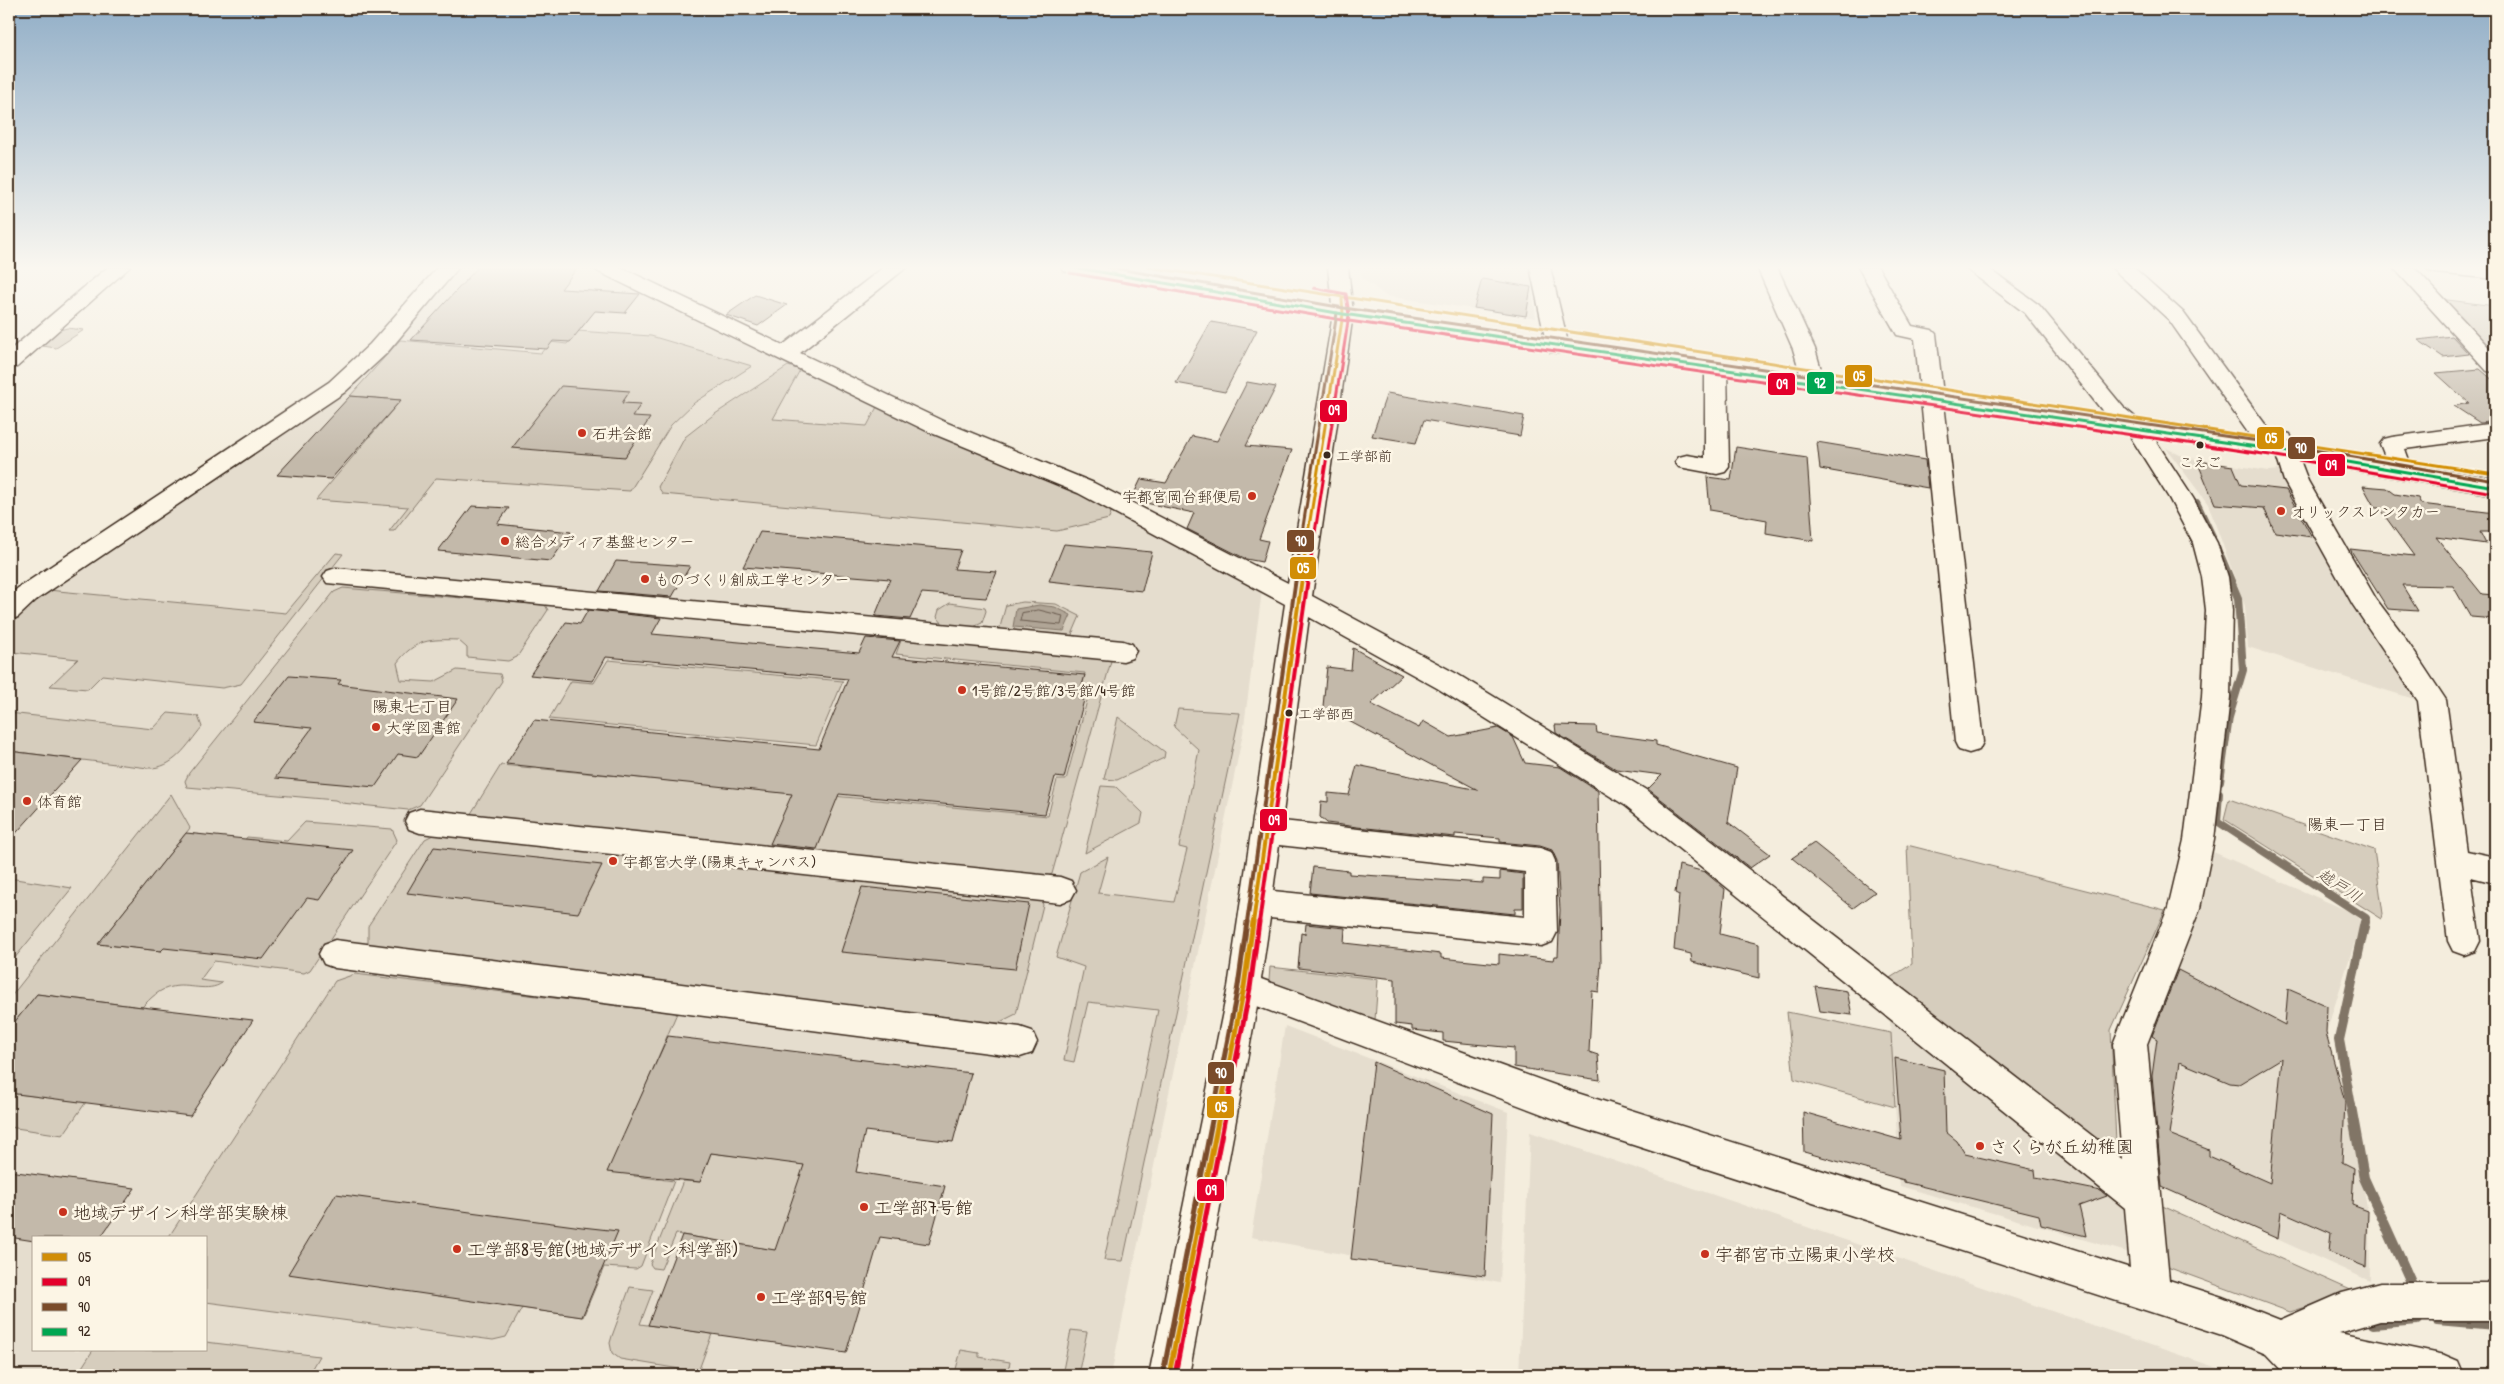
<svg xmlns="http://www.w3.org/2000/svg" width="2504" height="1384" font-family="'Patrick Hand','Klee One',sans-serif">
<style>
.built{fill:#e5ddce;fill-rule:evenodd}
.green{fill:#d6cdbd;stroke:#887c6e}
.water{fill:#b0a596;stroke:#817466}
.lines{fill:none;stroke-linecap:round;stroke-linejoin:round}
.shore{stroke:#6a5b4e;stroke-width:1}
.stream-far2{stroke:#817466;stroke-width:6}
.stream-far1{stroke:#817466;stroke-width:8}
.stream{stroke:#817466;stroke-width:10}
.building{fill:#c3b9aa;stroke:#3b2a1e;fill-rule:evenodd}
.minor-casing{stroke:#3b2a1e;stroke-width:3}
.highway-casing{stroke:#3b2a1e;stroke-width:3}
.minor{fill:#fcf5e5;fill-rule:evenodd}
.highway{fill:#fcf5e5;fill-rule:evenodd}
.bus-1-far2-casing{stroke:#fcf5e5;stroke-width:6}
.bus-1-far1-casing{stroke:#fcf5e5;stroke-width:8}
.bus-1-casing{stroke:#fcf5e5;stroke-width:9}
.bus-2-far2-casing{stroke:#fcf5e5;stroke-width:6}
.bus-2-far1-casing{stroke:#fcf5e5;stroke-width:8}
.bus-2-casing{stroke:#fcf5e5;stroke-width:9}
.bus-3-far2-casing{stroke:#fcf5e5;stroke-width:6}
.bus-3-far1-casing{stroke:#fcf5e5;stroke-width:8}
.bus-3-casing{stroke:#fcf5e5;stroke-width:9}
.bus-4-casing{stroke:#fcf5e5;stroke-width:6}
.bus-1-far2{stroke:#d18d06;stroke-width:3}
.bus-1-far1{stroke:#d18d06;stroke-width:4}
.bus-1{stroke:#d18d06;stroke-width:5}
.bus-2-far2{stroke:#e4002b;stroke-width:3}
.bus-2-far1{stroke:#e4002b;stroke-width:4}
.bus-2{stroke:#e4002b;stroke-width:5}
.bus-3-far2{stroke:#7a4b2a;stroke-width:3}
.bus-3-far1{stroke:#7a4b2a;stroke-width:4}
.bus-3{stroke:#7a4b2a;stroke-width:5}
.bus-4{stroke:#00a651;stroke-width:3}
.poi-dot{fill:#c8321e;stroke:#fcf5e5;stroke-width:2}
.bus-dot{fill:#3b2a1e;stroke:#fcf5e5;stroke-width:2}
.labels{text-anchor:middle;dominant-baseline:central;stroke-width:5;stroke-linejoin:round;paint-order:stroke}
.bus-label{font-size:14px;fill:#3b2a1e;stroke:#fcf5e5;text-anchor:start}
.poi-label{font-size:15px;fill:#3b2a1e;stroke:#fcf5e5;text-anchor:start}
.neighbourhood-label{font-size:16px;fill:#3b2a1e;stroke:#fcf5e5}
.water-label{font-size:16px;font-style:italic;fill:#645548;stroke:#fcf5e5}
.near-poi-label{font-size:18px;fill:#3b2a1e;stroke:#fcf5e5;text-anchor:start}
.line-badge{stroke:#fcf5e5;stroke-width:2}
.badge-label{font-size:14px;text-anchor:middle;font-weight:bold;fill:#fff}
</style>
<rect width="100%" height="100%" fill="#f4eddd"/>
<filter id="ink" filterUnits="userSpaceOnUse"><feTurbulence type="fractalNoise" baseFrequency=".02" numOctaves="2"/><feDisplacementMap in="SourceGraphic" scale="10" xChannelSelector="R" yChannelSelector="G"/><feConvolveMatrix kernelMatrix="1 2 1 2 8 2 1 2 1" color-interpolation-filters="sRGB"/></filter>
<g filter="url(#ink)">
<!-- built -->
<path class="built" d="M453,267H594L1046,477L1262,591L1243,733L1111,1375H9V620L48,584L321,404ZM34,1238H206V1350H34Z
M1360,267H1529L1536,318L1386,296L1362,278Z
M2166,448L2184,457L2268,471L2281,470L2417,700L2248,647L2245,606L2208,504Z
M2211,851L2353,913L2361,922L2326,1033L2345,1102L2369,1216L2370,1281L2157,1185L2137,1043Z
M1889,1005L2119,1192L2137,1255L1900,1186Z
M1285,1026L1508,1112L1500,1283L1251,1237Z
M1530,1132L2238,1375H1519Z"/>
<!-- green -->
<path class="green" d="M2440,299L2495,306V347L2483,344Z
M67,328L84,330L56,348L36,345L50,333Z
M577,331L651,336L752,366L694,403L671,425L630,491L436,478L394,531H389L408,507L316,500L401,400L350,396L400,340L541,353L550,342L567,344Z
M788,366L800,370L773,419L867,426L879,403L1112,509L1109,519L1057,531L663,494L658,487L685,437L712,416Z
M336,553L343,554L241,684L222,688L102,675L88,689L50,686L78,659L11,652L9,654V626L48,590L286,613Z
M343,588L545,605L548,610L517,657L508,661L467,657V648L458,640C430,639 415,639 397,663L401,680L434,682L457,670L500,674L502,681L420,805L408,810L342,803L335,800L187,787L185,781L189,773L334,592Z
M1023,602L1056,604L1080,616L1071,637L999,631L1006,605Z
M950,603L985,608L986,611L982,623L971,628L944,625L937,617L939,610Z
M903,635L1106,653L1111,661L1052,874L1044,878L467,820L501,765L1048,816L1057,780H1066L1089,693H1081L1085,673L896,654Z
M608,660L843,681L816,745L549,719L571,681L594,683Z
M1178,709L1240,713L1123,1261L1104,1260L1158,1010L1088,1002L1074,1062L1064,1060L1084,967L1056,957L1080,872L1108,857L1098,893L1174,902L1187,849L1179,847L1199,750L1174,727Z
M9,713L153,729L168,713L198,716L202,727C187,745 174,769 148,768L9,751Z
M1118,717L1165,752L1164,758L1117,780L1104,779Z
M1101,786L1116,787L1143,813L1141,823L1085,853Z
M171,794L190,828L98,944L161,951L247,837L287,841L305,822L392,829L397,840L310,970L304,973L214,961L200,980L222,983C208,993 188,983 172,987C159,989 151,998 142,1007L37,994L9,1029V999Z
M2229,799L2374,850L2383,914L2382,919L2224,819Z
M441,831L1040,897L1043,905L1016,1014L998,1023L368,947V926L425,839Z
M1907,845L2165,910L2111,1030L2117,1165L1882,983L1912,964Z
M9,878L72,888L9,965Z
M1270,967L1378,979L1375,1020L1271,982L1269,980Z
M355,974L677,1013L630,1123L657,1126L634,1176L674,1181L641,1266L636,1269L604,1267L583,1317L522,1308L506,1337L493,1340L206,1302V1238H168L335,981Z
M1787,1012L1891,1033L1895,1107L1794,1079Z
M9,1093L86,1102L63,1135L9,1127Z
M711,1153L804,1164L792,1253L676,1234L661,1269L653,1268L650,1264L683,1181L700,1182Z
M2149,1200L2355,1292L2290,1312L2159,1264Z
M630,1287L653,1290L640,1324L712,1334L698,1372L620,1359L612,1353L610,1343L612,1336Z
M1071,1330L1087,1332L1078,1375H1062Z
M206,1342L319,1356L308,1375H77L93,1350H206Z
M961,1350L979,1353V1357L1010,1362L1008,1373L1026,1375L955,1373Z"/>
<!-- water -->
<path class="water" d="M1039,605L1055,607L1071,615L1064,631L1013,627L1016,609Z"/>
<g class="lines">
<!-- shore -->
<path class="shore" d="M1039,610L1063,616L1061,625L1020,621L1022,613Z"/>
<!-- stream-far2 -->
<path class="stream-far2" d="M2197,502L2213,536
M2217,547L2221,558"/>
<!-- stream-far1 -->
<path class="stream-far1" d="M2220,781L2229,717L2243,670L2238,598L2221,557
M2219,793L2217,821L2366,918L2365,923"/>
<!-- stream -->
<path class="stream" d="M2365,922L2339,1040L2364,1178L2415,1291
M2437,1320L2495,1325
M2373,1324L2417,1320"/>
</g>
<!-- building -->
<path class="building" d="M478,267H578L561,289L640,294L625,313L595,311L570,342L553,341L547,349L411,340Z
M1482,279L1531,287L1526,316L1474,308Z
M755,295L787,305L758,326L726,315Z
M1211,322L1257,330L1225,392L1176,383Z
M2452,336L2469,354L2443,357L2418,340Z
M2480,369L2495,382V421L2480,423L2454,406L2469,403L2436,373Z
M1247,382L1276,387L1246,446L1292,450L1259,539L1268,541L1262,562L1246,559L1187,529L1194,513L1131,500L1141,479L1166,483L1192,436L1217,441Z
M561,386L630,391L622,403L641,404L632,417L650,418L625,457L512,448Z
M1387,393L1524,416L1520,436L1424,420L1416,443L1372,436Z
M350,396L401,400L331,479L277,475Z
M1817,442L1925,460L1928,488L1820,469Z
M1736,447L1807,458L1813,541L1766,533L1767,520L1710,510L1707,477L1731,480Z
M2197,461L2233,466L2241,485L2286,490L2312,537L2275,532L2264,508L2215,504Z
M2363,486L2387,488L2395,494L2418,498L2421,504L2495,513V532H2480L2486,544L2436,537L2482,594L2495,595V619L2471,617L2453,586L2402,585L2418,611L2388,609L2350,549L2414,556L2379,508H2375Z
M472,506L509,508L497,524L571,532L551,561L438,551Z
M760,532L961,550L954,569L997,572L986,598L922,593L910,619L875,616L890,579L743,567Z
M1064,544L1152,552L1142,591L1049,581Z
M616,561L690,566L672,597L599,591Z
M588,610L661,618L652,634L859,653L866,638L900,641L892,657L1085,675L1078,699L1084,700L1064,778L1055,777L1045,814L839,794L817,849L770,844L792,794L506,764L534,720L819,749L848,679L606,657L593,681L530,675L566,622L580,624Z
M1353,648L1402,675L1371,704L1419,728L1423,721L1451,737L1498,728L1513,737L1525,763L1560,767L1598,791L1601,962L1599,992L1592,991L1589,1052L1598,1055L1600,1080L1514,1067V1048L1443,1041V1033L1412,1030V1026L1395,1024V979L1298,968L1301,933L1305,934L1306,924L1345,928L1344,943L1441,954V958L1499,964V954L1553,960L1554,956H1558L1560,910L1557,861L1552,850L1540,846L1500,842V838L1455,834V837L1357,827L1327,823L1320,817L1321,801L1328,802V793L1349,795L1357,765L1478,790L1343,718L1322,716L1327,667L1351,670Z
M289,676L341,680L338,684L458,699L418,757L398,754L375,787L275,778L312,728L253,722Z
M1555,725L1596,726L1597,733L1656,741V745L1737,768L1728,822L1770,854L1750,868L1648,789L1662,775L1616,769L1556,733Z
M9,751L82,760L9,841Z
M186,833L353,850L319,900L307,898L263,959L164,948L161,951L98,944Z
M1814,843L1875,892L1853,908L1792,858Z
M434,847L602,865L578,913L407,893Z
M1679,865L1705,872L1725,889L1720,934L1759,944V978L1692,962L1691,954L1674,950L1679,895L1675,893Z
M1313,867L1349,871V874L1483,883V879L1500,880V871L1523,874V908H1515V914L1310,893Z
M862,887L1029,904L1015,969L841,952Z
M2178,970L2285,1025L2288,989L2327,1006L2326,1033L2345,1102L2342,1162L2354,1168L2352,1205L2368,1211L2366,1267L2329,1252L2331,1233L2281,1211L2278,1239L2162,1187L2152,1076L2157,1039L2152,1036ZM2282,1058L2270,1183L2209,1156V1150L2169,1134L2180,1062L2230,1083L2239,1084Z
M1815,986L1847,991L1852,1015L1820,1011Z
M37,994L142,1007L253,1020L190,1116L9,1093V1029Z
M668,1036L971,1073L953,1142L865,1131L856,1172L945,1186L929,1244L880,1237L846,1353L648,1325L682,1235L775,1250L804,1165L711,1153L700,1182L607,1172Z
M1895,1058L1944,1070L1946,1132L1957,1141L1965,1154L2035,1170L2036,1178L2101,1191L2107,1196L2079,1206L2086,1236L2041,1225L2039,1215L1904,1182V1180L1804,1152L1803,1112L1901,1140Z
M1374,1062L1493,1114L1485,1276L1351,1259Z
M9,1171L135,1188L100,1238H34V1241L9,1237Z
M336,1194L582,1227L618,1231L582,1317L288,1274Z"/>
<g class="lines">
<!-- minor casing -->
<g class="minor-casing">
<path id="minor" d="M108,267H130L17,367L9,368V351Z
M438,267H459L386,354L345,392L36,600L18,617L9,620V596L18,588L329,382L370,344Z
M594,267H620L783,345L884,267H907L800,353L945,422L1094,483L1288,583L1333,314L1328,267H1348L1353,314L1312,596L1457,674L1646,790L2122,1159L2113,1044L2168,908L2184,840L2202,697L2206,610L2202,577L2193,543L2169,498L2130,436L2108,418L2025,313L1964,267H1987L2039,305L2124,408L2146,426L2193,498L2217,543L2228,577L2232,610L2230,697L2214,840L2200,908L2147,1044L2169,1280L2222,1297L2280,1320L2342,1293L2380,1283H2495V1321H2380L2339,1333L2444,1355L2458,1361L2464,1375H2353L2331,1371L2333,1375H2286L2266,1354L2222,1335L1571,1125L1257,1006L1189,1375H1149L1228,987L1285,604L1078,493L929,432L597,271ZM1309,617L1437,688L1626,806L2125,1208L2130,1268L1571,1091L1261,979L1270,918L1541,946L1552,942L1557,932L1555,861L1551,852L1540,848L1282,821ZM1279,845L1525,872V917L1273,891Z
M1530,267H1550L1569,347L1566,352L1558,353L1550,352L1547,347Z
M1757,267H1777L1815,349L1825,383L1822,388L1814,390L1806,388L1803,383L1793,349Z
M1858,267H1878L1912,326L1932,330L1936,334L1983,742L1979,750L1969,753L1959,750L1955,742L1915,339L1897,335Z
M2111,267H2133L2183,312L2273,435L2282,432L2290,434L2308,481L2376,599L2401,632L2446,700L2467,851L2495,857V883L2471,877L2480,941L2475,951L2464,955L2453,951L2448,941L2418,701L2353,605L2284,481L2276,455L2263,454L2169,320Z
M2393,267H2414L2495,354V372L2487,371Z
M2426,267H2495V279L2436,273L2429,271Z
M1716,362L1724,364L1727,369L1729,467L1725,472L1717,474L1679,467L1675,462L1679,457L1687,455L1705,458V369L1708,364Z
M2495,423V437L2405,449L2413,471L2409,476L2401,478L2393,476L2380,444L2384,439L2392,437Z
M336,568L1123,641L1132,644L1136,651L1132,658L1123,661L327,583L323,577L327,571Z
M420,809L1060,877L1071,881L1076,890L1071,899L1060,903L420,833L409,829L405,821L409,813Z
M335,940L1020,1027L1032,1031L1037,1042L1032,1053L1020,1057L335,968L324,964L319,954L324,944Z"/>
</g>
<!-- highway casing -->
<g class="highway-casing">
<path id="highway" d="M1061,267H1106L1343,308L2271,442L2495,479V495L2271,456L1343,320L1071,273L1064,271Z"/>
</g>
<!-- minor -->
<use href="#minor" class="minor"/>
<!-- highway -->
<use href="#highway" class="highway"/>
<!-- bus-1-far2 casing -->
<g class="bus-1-far2-casing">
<path id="bus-1-far2" d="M1148,267L2495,474
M1304,558L1343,314L1342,299"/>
</g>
<!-- bus-1-far1 casing -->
<g class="bus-1-far1-casing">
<path id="bus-1-far1" d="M1253,923L1305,557"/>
</g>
<!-- bus-1 casing -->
<g class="bus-1-casing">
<path id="bus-1" d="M1169,1375L1244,987L1253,922"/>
</g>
<!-- bus-2-far2 casing -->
<g class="bus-2-far2-casing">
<path id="bus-2-far2" d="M1070,273L1342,320L2270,455L2494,493
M1311,558L1349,315L1346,294L1314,288"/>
</g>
<!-- bus-2-far1 casing -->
<g class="bus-2-far1-casing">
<path id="bus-2-far1" d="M1259,923L1311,557"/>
</g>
<!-- bus-2 casing -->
<g class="bus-2-casing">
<path id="bus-2" d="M1175,1375L1250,988L1259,922"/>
</g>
<!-- bus-3-far2 casing -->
<g class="bus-3-far2-casing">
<path id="bus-3-far2" d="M1108,267L1344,308L2272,443L2495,481
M1298,558L1337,313"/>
</g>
<!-- bus-3-far1 casing -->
<g class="bus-3-far1-casing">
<path id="bus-3-far1" d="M1247,923L1299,557"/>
</g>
<!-- bus-3 casing -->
<g class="bus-3-casing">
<path id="bus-3" d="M1163,1374L1238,986L1247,922"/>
</g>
<!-- bus-4 casing -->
<g class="bus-4-casing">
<path id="bus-4" d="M1072,267L1343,314L2271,449L2495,487"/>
</g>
<!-- bus-1-far2 -->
<use href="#bus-1-far2" class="bus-1-far2"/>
<!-- bus-1-far1 -->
<use href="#bus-1-far1" class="bus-1-far1"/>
<!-- bus-1 -->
<use href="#bus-1" class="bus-1"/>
<!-- bus-2-far2 -->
<use href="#bus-2-far2" class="bus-2-far2"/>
<!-- bus-2-far1 -->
<use href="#bus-2-far1" class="bus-2-far1"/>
<!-- bus-2 -->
<use href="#bus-2" class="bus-2"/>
<!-- bus-3-far2 -->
<use href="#bus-3-far2" class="bus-3-far2"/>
<!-- bus-3-far1 -->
<use href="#bus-3-far1" class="bus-3-far1"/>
<!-- bus-3 -->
<use href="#bus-3" class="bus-3"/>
<!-- bus-4 -->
<use href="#bus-4" class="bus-4"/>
</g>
</g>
<!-- sky -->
<linearGradient id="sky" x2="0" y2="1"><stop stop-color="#91aec7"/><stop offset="0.58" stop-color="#faf7f0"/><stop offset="1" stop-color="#faf7f0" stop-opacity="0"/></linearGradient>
<rect width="2504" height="461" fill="url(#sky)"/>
<!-- markers -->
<g class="poi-dot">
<circle cx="582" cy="433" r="5"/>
<circle cx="1252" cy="496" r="5"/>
<circle cx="2281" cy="511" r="5"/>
<circle cx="505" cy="541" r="5"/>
<circle cx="645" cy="579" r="5"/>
<circle cx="962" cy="690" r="5"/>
<circle cx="376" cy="727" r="5"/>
<circle cx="27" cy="801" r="5"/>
<circle cx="613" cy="861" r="5"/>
<circle cx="1980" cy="1146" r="5"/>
<circle cx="864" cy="1207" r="5"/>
<circle cx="63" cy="1212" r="5"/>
<circle cx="457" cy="1249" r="5"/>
<circle cx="1705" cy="1254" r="5"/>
<circle cx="761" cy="1297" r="5"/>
</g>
<g class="bus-dot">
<circle cx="2200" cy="445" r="4.5"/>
<circle cx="1327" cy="455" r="4.5"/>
<circle cx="1289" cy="713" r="4.5"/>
</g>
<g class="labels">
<!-- bus labels -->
<g class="bus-label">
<text x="1336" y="455">工学部前</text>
<text x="2200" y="461" text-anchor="middle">こえご</text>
<text x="1298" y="713">工学部西</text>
</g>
<!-- poi labels -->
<g class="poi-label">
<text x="592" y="433">石井会館</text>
<text x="1242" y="496" text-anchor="end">宇都宮岡台郵便局</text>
<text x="2291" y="511">オリックスレンタカー</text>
<text x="515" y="541">総合メディア基盤センター</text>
<text x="655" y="579">ものづくり創成工学センター</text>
<text x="972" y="690">1号館/2号館/3号館/4号館</text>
<text x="386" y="727">大学図書館</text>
<text x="37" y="801">体育館</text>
<text x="623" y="861">宇都宮大学 (陽東キャンパス)</text>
</g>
<!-- neighbourhood labels -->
<g class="neighbourhood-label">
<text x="412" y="706">陽東七丁目</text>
<text x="2347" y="824">陽東一丁目</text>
</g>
<!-- water labels -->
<g class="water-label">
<text transform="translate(2340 885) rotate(33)">越戸川</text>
</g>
<!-- near-poi labels -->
<g class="near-poi-label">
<text x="1990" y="1146">さくらが丘幼稚園</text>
<text x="874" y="1207">工学部7号館</text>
<text x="73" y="1212">地域デザイン科学部実験棟</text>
<text x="467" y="1249">工学部8号館(地域デザイン科学部)</text>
<text x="1715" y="1254">宇都宮市立陽東小学校</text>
<text x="771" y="1297">工学部9号館</text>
</g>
</g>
<g class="line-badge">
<rect x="1844" y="364" width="29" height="24" rx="5" fill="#d18d06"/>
<rect x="1806" y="371" width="29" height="24" rx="5" fill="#00a651"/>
<rect x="1767" y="372" width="29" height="24" rx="5" fill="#e4002b"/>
<rect x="1319" y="399" width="29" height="24" rx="5" fill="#e4002b"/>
<rect x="2256" y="426" width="29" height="24" rx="5" fill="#d18d06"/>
<rect x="2287" y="436" width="29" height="24" rx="5" fill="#7a4b2a"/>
<rect x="2317" y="453" width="29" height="24" rx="5" fill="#e4002b"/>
<rect x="1286" y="529" width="29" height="24" rx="5" fill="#7a4b2a"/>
<rect x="1289" y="556" width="28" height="24" rx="5" fill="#d18d06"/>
<rect x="1259" y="808" width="29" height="24" rx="5" fill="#e4002b"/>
<rect x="1207" y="1061" width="28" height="24" rx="5" fill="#7a4b2a"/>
<rect x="1206" y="1095" width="29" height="24" rx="5" fill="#d18d06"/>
<rect x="1196" y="1178" width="29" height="24" rx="5" fill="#e4002b"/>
</g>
<g class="badge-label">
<text x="1859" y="381">05</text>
<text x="1820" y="388">92</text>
<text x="1782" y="389">09</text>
<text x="1334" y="415">09</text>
<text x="2271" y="443">05</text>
<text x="2301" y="453">90</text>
<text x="2331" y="470">09</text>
<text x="1301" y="546">90</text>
<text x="1303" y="573">05</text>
<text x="1274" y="825">09</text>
<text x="1221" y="1078">90</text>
<text x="1221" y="1112">05</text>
<text x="1211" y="1195">09</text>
</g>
<!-- margin -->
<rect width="2504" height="1384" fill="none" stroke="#fcf5e5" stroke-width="30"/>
<rect x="15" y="15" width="2474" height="1354" fill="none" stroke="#3b2a1e" stroke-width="2" filter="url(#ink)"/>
<!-- legend -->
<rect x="32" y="1236" width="175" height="115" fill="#fcf5e5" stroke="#afa495"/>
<rect x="42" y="1253" width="25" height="8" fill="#d18d06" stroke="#afa495"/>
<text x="78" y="1262" font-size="15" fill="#3b2a1e">05</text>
<rect x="42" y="1278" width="25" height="8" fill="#e4002b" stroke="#afa495"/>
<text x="78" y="1286" font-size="15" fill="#3b2a1e">09</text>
<rect x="42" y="1303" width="25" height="8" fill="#7a4b2a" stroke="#afa495"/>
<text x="78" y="1312" font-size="15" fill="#3b2a1e">90</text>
<rect x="42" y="1328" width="25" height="8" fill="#00a651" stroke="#afa495"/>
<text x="78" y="1336" font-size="15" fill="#3b2a1e">92</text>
</svg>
